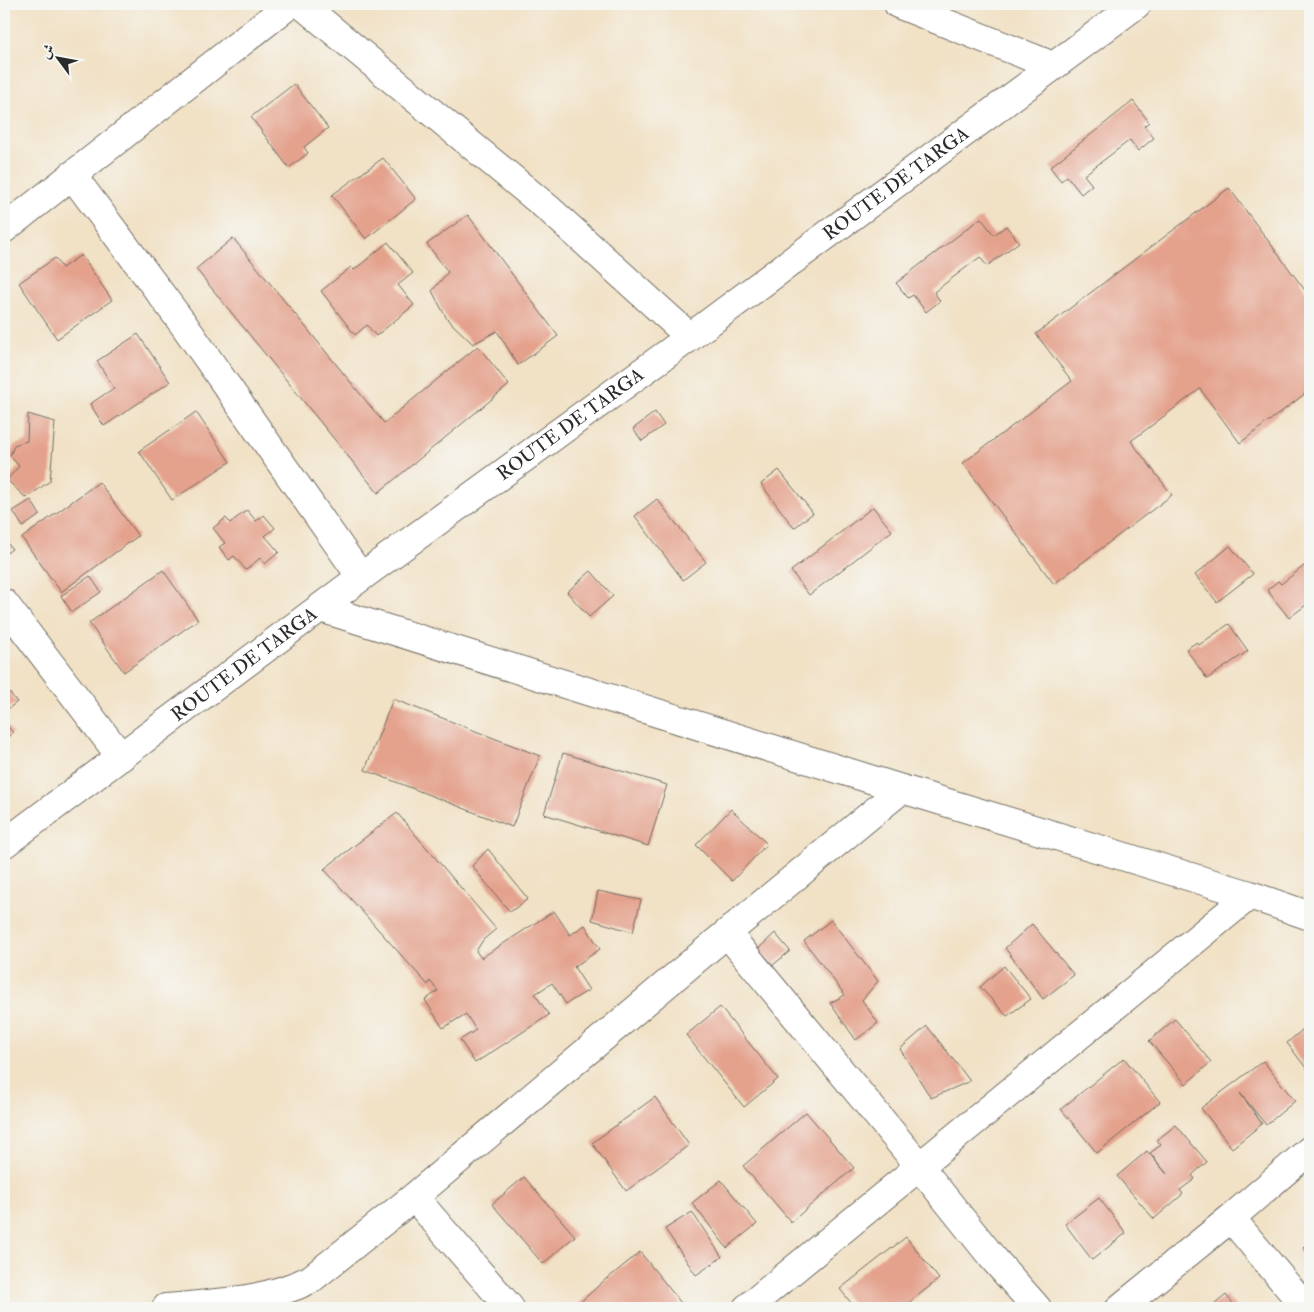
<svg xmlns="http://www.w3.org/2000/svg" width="1314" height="1312" font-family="'IM FELL Double Pica',Amiri,serif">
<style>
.building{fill:#e4a28d}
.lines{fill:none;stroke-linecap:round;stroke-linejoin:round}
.street-casing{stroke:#706b61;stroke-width:30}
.secondary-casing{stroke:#706b61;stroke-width:30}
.street{stroke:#fff;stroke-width:28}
.secondary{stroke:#fff;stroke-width:28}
.labels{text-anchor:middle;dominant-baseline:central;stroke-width:4.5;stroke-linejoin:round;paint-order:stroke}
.street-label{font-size:19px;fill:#2b2b2b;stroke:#f6f6f2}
</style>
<rect width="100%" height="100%" fill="#f6f6f2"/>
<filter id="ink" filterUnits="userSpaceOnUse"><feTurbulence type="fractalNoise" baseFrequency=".02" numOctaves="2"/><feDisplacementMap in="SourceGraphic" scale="10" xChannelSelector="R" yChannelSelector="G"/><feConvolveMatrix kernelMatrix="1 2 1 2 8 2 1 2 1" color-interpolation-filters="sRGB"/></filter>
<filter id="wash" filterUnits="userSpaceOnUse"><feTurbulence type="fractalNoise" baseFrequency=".0096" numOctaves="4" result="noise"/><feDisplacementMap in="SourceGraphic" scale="20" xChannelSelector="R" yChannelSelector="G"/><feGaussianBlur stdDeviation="1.12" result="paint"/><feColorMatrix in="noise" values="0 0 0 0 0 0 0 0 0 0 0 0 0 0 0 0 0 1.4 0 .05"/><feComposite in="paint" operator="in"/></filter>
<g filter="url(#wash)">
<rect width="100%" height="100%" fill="#f1e1c5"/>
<g id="blocks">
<!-- building -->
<path class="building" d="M294,84L328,128L304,147L308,153L289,168L251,117Z
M1133,101L1149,122L1144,126L1154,138L1138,151L1130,140L1084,175L1092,185L1081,194L1067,176L1061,181L1050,167Z
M383,158L416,199L366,239L332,195Z
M1229,188L1310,297V390L1240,443L1200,389L1131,441L1172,495L1054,584L963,463L1072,381L1036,334Z
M468,215L558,336L518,365L497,331L473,344L447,319L432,291L448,272L427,244Z
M981,218L994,235L1006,226L1019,242L987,266L980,257L934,292L940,301L926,312L913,295L908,298L896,283Z
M233,238L384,423L478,346L509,385L378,493L196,269Z
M388,242L413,273L398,285L414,305L376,336L367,325L355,335L321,291L351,267L354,270Z
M81,255L112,300L57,339L19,283L55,258L62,268Z
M138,334L170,382L104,426L90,404L114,388L97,361Z
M196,412L230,462L172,500L139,451Z
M655,412L664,425L642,441L633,429Z
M28,414L55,422L50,481L26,498L7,480L19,466L10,456L14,445L27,441Z
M779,470L813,513L794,528L761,484Z
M99,482L138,536L61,592L22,538Z
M657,499L706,562L683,580L635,516Z
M31,500L40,515L23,527L13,511Z
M873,507L892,531L809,595L791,571Z
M247,510L256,521L264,515L275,528L265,536L279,552L265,564L260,558L246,570L234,556L229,560L219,547L225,543L213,528L226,518L230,523Z
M4,539L12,549L4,555Z
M1230,546L1253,574L1217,602L1195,575Z
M1309,562L1310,602L1289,618L1267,590L1278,581L1281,584Z
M163,570L198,620L124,672L89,623Z
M591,571L613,596L589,617L567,592Z
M90,576L101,592L72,612L61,596Z
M1229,624L1248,651L1207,679L1186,649L1197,642L1199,645Z
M4,686L17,702L4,712Z
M393,699L540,756L512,827L365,770Z
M4,721L13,733L4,740Z
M563,753L667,785L648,846L544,814Z
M731,809L767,844L732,881L696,845Z
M397,813L496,929L483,940L476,951L481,958L554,911L570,935L585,925L600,949L574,967L589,990L566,1004L552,983L535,994L549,1015L475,1063L460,1040L476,1030L466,1014L443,1028L425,1000L438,991L430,981L428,985L324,869Z
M488,849L528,899L510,912L472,866Z
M598,891L641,900L633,932L592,920Z
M831,920L878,981L862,1000L878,1023L856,1040L830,1003L845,995L804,941Z
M1032,924L1074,975L1043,999L1005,948Z
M775,933L790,951L773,965L758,949Z
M1004,966L1031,999L1007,1016L980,987Z
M720,1007L778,1079L744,1107L686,1035Z
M1175,1019L1211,1062L1186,1084L1149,1041Z
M1310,1023V1073L1287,1043Z
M927,1026L970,1081L931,1098L900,1049Z
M1124,1058L1160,1102L1097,1153L1061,1109Z
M1263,1061L1295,1101L1266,1125L1240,1093L1262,1124L1232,1148L1201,1108Z
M655,1097L689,1145L626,1191L592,1143Z
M806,1112L854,1168L791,1222L743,1166Z
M1176,1125L1207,1162L1192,1175L1195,1179L1180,1190L1183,1194L1154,1219L1117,1176L1147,1151L1167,1174L1150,1153L1161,1145L1157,1140Z
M524,1177L575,1236L543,1264L492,1204Z
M721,1180L757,1224L727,1248L692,1203Z
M1099,1198L1126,1233L1092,1260L1065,1224Z
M692,1212L722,1257L696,1275L665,1229Z
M906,1237L939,1279L902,1308H855L840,1289Z
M1310,1241V1257L1303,1248Z
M640,1252L681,1303L675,1308H578L576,1306L607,1278V1279Z
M1226,1295L1237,1308H1210Z"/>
</g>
</g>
<g filter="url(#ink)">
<use href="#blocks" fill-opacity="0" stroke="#706b61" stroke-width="1"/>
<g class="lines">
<!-- street casing -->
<g class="street-casing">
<path id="street" d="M301,4L550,210L690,337
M898,4L1053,66
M72,175L184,325L361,577
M4,229L290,4
M4,603L121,757
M320,608L902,789L1250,895L1310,916
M727,933L920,1167L992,1257L1037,1308
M414,1197L510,1308
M1231,1218L1306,1308
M166,1308C215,1303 265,1302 311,1279L414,1197L727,933L902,789
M747,1308L1250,895
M1120,1308L1231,1218L1310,1150"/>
</g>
<!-- secondary casing -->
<g class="secondary-casing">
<g id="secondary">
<path id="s1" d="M4,844L361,577L690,337L1137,4"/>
</g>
</g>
<!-- street -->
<use href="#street" class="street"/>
<!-- secondary -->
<use href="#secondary" class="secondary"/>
</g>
</g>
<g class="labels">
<!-- street labels -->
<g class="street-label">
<text stroke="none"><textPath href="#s1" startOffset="1110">ROUTE DE TARGA</textPath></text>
<text stroke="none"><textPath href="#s1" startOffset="705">ROUTE DE TARGA</textPath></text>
<text stroke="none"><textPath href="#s1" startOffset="300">ROUTE DE TARGA</textPath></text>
</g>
</g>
<!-- margin -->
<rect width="1314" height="1312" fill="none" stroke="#f6f6f2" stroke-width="20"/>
<!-- north arrow -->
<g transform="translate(58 58) rotate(302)" stroke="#f6f6f2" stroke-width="4" paint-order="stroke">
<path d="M0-4L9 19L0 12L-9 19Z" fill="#2b2b2b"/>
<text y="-8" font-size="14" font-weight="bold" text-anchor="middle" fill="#2b2b2b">ش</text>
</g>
</svg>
